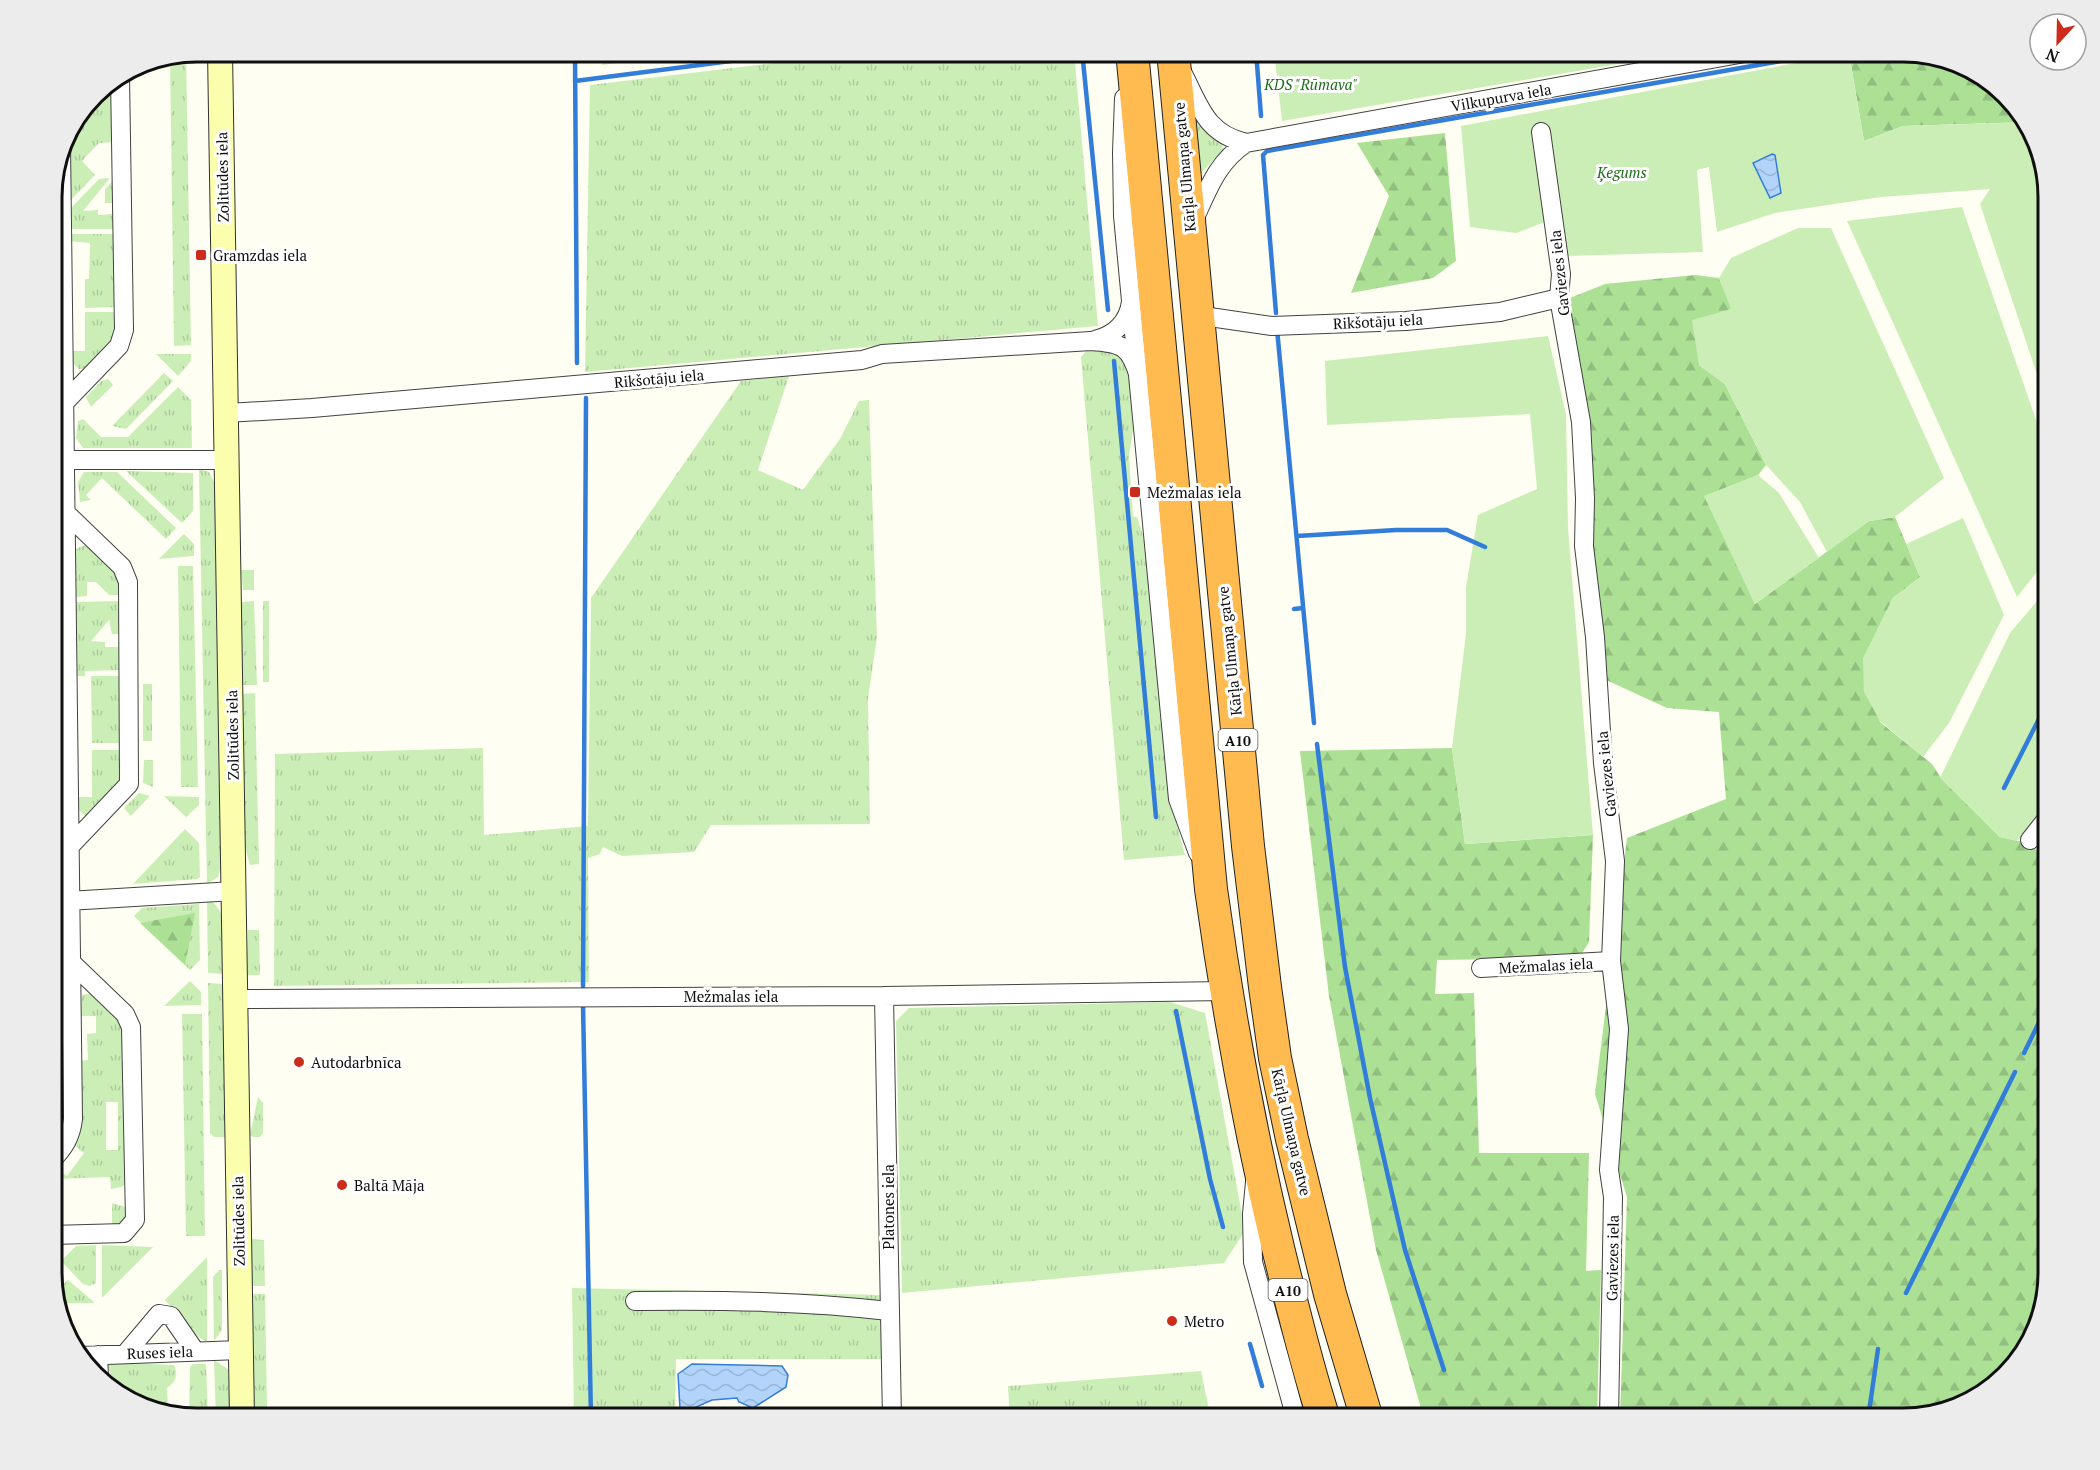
<svg xmlns="http://www.w3.org/2000/svg" width="2100" height="1470" font-family="'PT Serif',serif">
<style>
.grass{fill:url(#grass-tufts);fill-rule:evenodd}
.forest{fill:url(#forest-firs)}
.garden{fill:#cbeeb7}
.water{fill:url(#water-waves);stroke:#327dd9;stroke-width:1.5}
.lines{fill:none;stroke-linecap:round;stroke-linejoin:round}
.stream{stroke:#327dd9;stroke-width:4.5}
.street-casing{stroke:#424242;stroke-width:20}
.secondary-casing{stroke:#313131;stroke-width:26}
.highway-casing{stroke:#202020;stroke-width:34}
.street{stroke:#fff;stroke-width:18}
.secondary{stroke:#fbffad;stroke-width:24}
.highway{stroke:#ffbb50;stroke-width:32}
.poi-dot{fill:#cc2d1b;stroke:#fff;stroke-width:2}
.labels{text-anchor:middle;dominant-baseline:central;stroke-width:6;stroke-linejoin:round;paint-order:stroke}
.shield{fill:#fff;stroke:#575757;stroke-width:1.5}
.shield-label{font-size:14px;font-weight:bold;fill:#0f0f0f}
.park-label{font-size:15px;font-style:italic;fill:#1e6e19;stroke:#fff}
.street-label{font-size:15px;fill:#0f0f0f;stroke:#fff}
.poi-label{font-size:15px;fill:#0f0f0f;stroke:#fff;text-anchor:start}
.rim{fill:none;stroke:#0f0f0f;stroke-width:3}
</style>
<defs>
<pattern id="grass-tufts" width="24" height="20" patternUnits="userSpaceOnUse" patternTransform="scale(1.5)"><rect width="24" height="20" fill="#cbeeb7"/><path d="M3 7l-1-3M5 7V3M7 7l1-3M15 17l-1-3M17 17v-4M19 17l1-3" fill="none" stroke="#adcb9c"/></pattern>
<pattern id="forest-firs" width="22" height="20" patternUnits="userSpaceOnUse" patternTransform="scale(1.5)"><rect width="22" height="20" fill="#abe095"/><path d="M5 1l3.5 6h-7zM16 11l3.5 6h-7z" fill="#92bf7f"/></pattern>
<pattern id="water-waves" width="16" height="10" patternUnits="userSpaceOnUse" patternTransform="scale(1.5)"><rect width="16" height="10" fill="#b2d4fb"/><path d="M0 5q4-4 8 0t8 0" fill="none" stroke="#98b5d6"/></pattern>
</defs>
<rect width="100%" height="100%" fill="#fffef2"/>
<!-- grass -->
<path class="grass" d="M602,51H717L602,65Z
M876,51H1074L1098,326L585,372L590,85Z
M186,53L191,345L174,346L170,56Z
M113,80L115,142L99,143L82,161L95,175L69,202L68,132L94,93Z
M1195,120L1222,143L1223,150L1201,173Z
M110,178L83,211L98,210V215L112,214V203H105V189L115,178L116,229H69V210L99,179Z
M69,234H116L117,307L85,308V279H89L90,243L69,241Z
M85,312H117L116,336L86,368L79,369L72,362V351H85Z
M1110,348L1126,361L1131,380L1134,424L1129,456L1133,517H1137L1148,551L1171,803L1185,855L1124,860L1081,357L1088,349Z
M156,354H191V361L178,376Z
M164,373L173,381L126,429L112,426Z
M789,376L758,470L803,490L840,439L859,401L869,400L877,637L868,698L870,824L711,825L694,852L622,856L603,847L600,854L588,858L589,982L274,986L275,754L483,748L484,835L588,826L591,598L741,381Z
M108,379L113,385L91,407L86,397L101,381Z
M178,387L191,400L192,448H83L76,438L78,421L83,419L101,437H128Z
M199,469L209,472L215,484L222,863L218,877L207,884Z
M126,471L193,473V511L182,523Z
M84,472H117L176,528L166,539L102,478L86,495L91,500L80,502L78,482Z
M184,534L194,544V556L159,559Z
M86,545L115,569L122,595H109L96,582H87V596L75,597L74,553L77,548Z
M178,566H193L198,787H181Z
M241,570H254V590H243Z
M51,586L56,589L59,863L53,870Z
M122,601V634H112L109,620L91,641L105,642V647H118L119,638H122L123,670L85,671V676H76L75,602Z
M254,601L257,685H243L241,602Z
M263,601H269V682H263Z
M91,676H122L123,743H92Z
M143,684H152V741H143Z
M255,693L259,864L250,865L244,843L242,694Z
M92,750H123L124,777L89,816H85L78,809V797H92Z
M144,760H153V787L143,783Z
M139,793L150,796L131,816L124,808Z
M164,796L199,797V805L186,817Z
M185,829L199,843L200,877L197,879L133,884Z
M207,899C232,910 224,950 224,974L208,973Z
M199,904L200,960L190,970L134,916L142,908Z
M248,930H259L260,975H246Z
M190,981L201,992V1005L164,1006Z
M208,983L224,984L226,1137H214L210,1133Z
M92,993L119,1017L124,1027L127,1183L121,1187L111,1189L110,1177L54,1179V1193L51,1194V1173L56,1168L67,1176L84,1153L74,1145L80,1134V1061L88,1060L87,1034L96,1033V1016H81L82,995ZM106,1102H118V1150H106Z
M1170,1002L1205,1013L1245,1231L1224,1263L902,1293L896,1021L909,1008Z
M182,1014H202L205,1236H186Z
M258,1097L263,1103V1133L260,1137H253L250,1135Z
M112,1203L126,1207L129,1211L125,1223L112,1227Z
M252,1239L264,1240L265,1286H251Z
M96,1245V1283L90,1286L83,1284L61,1261L76,1246Z
M102,1245L153,1247L102,1298Z
M207,1257V1342L197,1336L165,1300Z
M219,1270H222V1330L214,1341L213,1277Z
M68,1280L94,1302V1303H57L52,1286H61Z
M572,1288L881,1295L882,1359H676L675,1419H574Z
M251,1294H265L267,1407L253,1410Z
M214,1360L228,1369L230,1419H216Z
M111,1362L174,1365C179,1375 175,1383 167,1388L168,1410L123,1397L107,1366Z
M193,1364H206L208,1419L189,1417L190,1367Z
M1201,1371L1211,1419H1010L1008,1386Z"/>
<!-- forest -->
<path class="forest" d="M1864,51H1904L1985,76L2028,122L1903,126L1864,141L1849,53Z
M1445,133L1456,261L1433,278L1351,293L1389,196L1357,143Z
M1695,275L1719,278L1732,309L1699,365L1725,384L1766,465L1758,475L1705,496L1755,604L1869,521L1895,517L1920,577L1893,598L1863,659L1880,722L1932,764L1941,778L2000,837L2023,842L2049,858V1274L2024,1355L1968,1404L1904,1419H1620L1627,1197L1595,1094L1627,838L1726,799L1719,712L1667,708L1604,679L1570,298L1605,284Z
M1452,748L1465,844L1593,835L1589,942L1579,958L1437,960L1435,994L1474,993L1479,1153H1589L1586,1271L1601,1270L1597,1419H1424L1376,1250L1329,996L1300,751Z
M195,913L185,965L140,923Z"/>
<!-- garden -->
<path class="garden" d="M1274,51H1695L1282,121Z
M1849,53L1864,141L1903,126L2028,122L2030,124L2049,196V410L1980,204L1990,189L1881,197L1775,213L1717,232L1709,167L1697,170L1703,252L1565,256L1560,216L1516,233L1470,227L1461,126Z
M1962,207L2049,457V557L2017,597L1847,221Z
M1798,228H1831L1944,478L1895,517L1869,521L1827,552L1800,502L1766,465L1725,384L1699,365L1692,320L1731,309L1719,278L1731,258Z
M1548,336L1566,414L1568,528L1593,835L1465,844L1452,748L1466,634V587L1478,515L1537,489L1530,414L1327,425L1325,361Z
M1758,475L1779,493L1819,558L1755,604L1704,496Z
M1963,518L2004,615L1949,723L1923,757L1880,721L1864,692L1863,659L1893,598L1920,577L1906,544Z
M2049,587V807L2017,841L2000,837L1940,778L2010,633Z"/>
<!-- water -->
<path class="water" d="M1772,154L1775,155L1781,193L1770,198L1753,163Z
M692,1364L782,1366L788,1375L786,1387L753,1408L739,1402L737,1398L712,1400L685,1412L680,1409L678,1374Z"/>
<g class="lines">
<!-- stream -->
<path class="stream" d="M575,51L577,363
M1082,51L1108,310
M1256,51L1261,116
M575,81L808,51
M1276,313L1263,155L1267,151L1838,51
M1277,329L1314,723
M1114,361L1156,817
M1297,536L1396,530H1447L1485,547
M1294,609L1303,608
M1317,744L1345,967L1370,1098L1405,1250L1444,1370
M2004,788L2049,699
M583,986L586,398
M583,1004L591,1419
M1176,1011L1210,1179L1223,1227
M2024,1053L2049,1002
M1906,1293L2015,1072
M1250,1344L1262,1386
M1868,1419L1878,1349"/>
<!-- street casing -->
<g class="street-casing">
<path id="street" d="M1182,72C1200,106 1205,133 1246,143L1756,51
M1124,98L1122,152L1123,216L1178,799L1198,853
M1541,132L1561,274L1559,298L1581,422L1585,498L1584,546L1595,637L1603,763L1615,861L1611,961L1619,1029L1609,1170L1613,1197L1609,1419
M1193,222C1208,190 1216,163 1246,143
M1196,315L1272,326L1406,321L1500,312L1559,298
M1095,340C1115,335 1128,322 1131,302
M66,401L119,346L124,330L120,76
M227,413L312,408L862,360L882,354L1091,341C1122,343 1130,346 1139,377
M67,460H227
M67,514L122,567L128,582L129,784L72,844
M2030,840L2049,816
M51,902L234,891
M1481,968L1611,961
M884,996L892,1419
M236,999L884,996L1226,991
M51,1161C64,1148 71,1137 73,1119L61,144
M1255,1182L1252,1214L1253,1262L1296,1419
M51,1235L124,1233L135,1220L131,1027L125,1014L73,964
M635,1301C720,1300 804,1301 889,1311
M126,1353L159,1314L171,1316L195,1351
M98,1355L99,1377
M79,1356L240,1350"/>
</g>
<!-- secondary casing -->
<g class="secondary-casing">
<path id="secondary" d="M220,51L242,1419"/>
</g>
<!-- highway casing -->
<g class="highway-casing">
<path id="highway" d="M1132,51L1211,889C1228,1011 1250,1132 1279,1252C1293,1308 1306,1364 1324,1419
M1173,51L1248,846L1265,987L1275,1058L1292,1139L1330,1294L1367,1419"/>
</g>
<!-- street -->
<use href="#street" class="street"/>
<!-- secondary -->
<use href="#secondary" class="secondary"/>
<!-- highway -->
<use href="#highway" class="highway"/>
</g>
<!-- markers -->
<g class="poi-dot">
<rect x="195" y="249" width="12" height="12" rx="3"/>
<rect x="1129" y="486" width="12" height="12" rx="3"/>
<circle cx="299" cy="1062" r="6"/>
<circle cx="342" cy="1185" r="6"/>
<circle cx="1172" cy="1321" r="6"/>
</g>
<g class="labels">
<!-- shield labels -->
<g class="shield">
<rect x="1218.5" y="729" width="39" height="22" rx="4.5"/>
<rect x="1268.5" y="1279" width="39" height="22" rx="4.5"/>
</g>
<g class="shield-label">
<text x="1238" y="740">A10</text>
<text x="1288" y="1290">A10</text>
</g>
<!-- park labels -->
<g class="park-label">
<text x="1311" y="84">KDS "Rūmava"</text>
<text x="1622" y="172">Ķegums</text>
</g>
<!-- street labels -->
<g class="street-label">
<text transform="translate(1501 97) rotate(-10)">Vilkupurva iela</text>
<text transform="translate(1184 167) rotate(-95)">Kārļa Ulmaņa gatve</text>
<text transform="translate(222 177) rotate(-91)">Zolitūdes iela</text>
<text transform="translate(1559 273) rotate(-96)">Gaviezes iela</text>
<text transform="translate(1378 321) rotate(-3)">Rikšotāju iela</text>
<text transform="translate(659 378) rotate(-5)">Rikšotāju iela</text>
<text transform="translate(1229 651) rotate(-96)">Kārļa Ulmaņa gatve</text>
<text transform="translate(232 735) rotate(-91)">Zolitūdes iela</text>
<text transform="translate(1606 774) rotate(-96)">Gaviezes iela</text>
<text transform="translate(1546 965) rotate(-3)">Mežmalas iela</text>
<text x="731" y="996">Mežmalas iela</text>
<text transform="translate(1292 1132) rotate(77)">Kārļa Ulmaņa gatve</text>
<text transform="translate(888 1207) rotate(-90)">Platones iela</text>
<text transform="translate(238 1221) rotate(-91)">Zolitūdes iela</text>
<text transform="translate(1612 1258) rotate(-89)">Gaviezes iela</text>
<text transform="translate(160 1352) rotate(-2)">Ruses iela</text>
</g>
<!-- poi labels -->
<g class="poi-label">
<text x="213" y="255">Gramzdas iela</text>
<text x="1147" y="492">Mežmalas iela</text>
<text x="311" y="1062">Autodarbnīca</text>
<text x="354" y="1185">Baltā Māja</text>
<text x="1184" y="1321">Metro</text>
</g>
</g>
<!-- crop -->
<path d="M0 0H2100V1470H0ZM197 62H1903A135 135 0 0 1 2038 197V1273A135 135 0 0 1 1903 1408H197A135 135 0 0 1 62 1273V197A135 135 0 0 1 197 62Z" fill="#ececec" fill-rule="evenodd"/>
<path class="rim" d="M197 62H1903A135 135 0 0 1 2038 197V1273A135 135 0 0 1 1903 1408H197A135 135 0 0 1 62 1273V197A135 135 0 0 1 197 62Z"/>
<!-- north arrow -->
<g transform="translate(2058 42) rotate(202)"><circle r="28" fill="#ffffff" stroke="#9f9f9f" stroke-width="1.5"/>
<path d="M0-4.5L10 22L0 15L-10 22Z" fill="#cc2d1b"/>
<text y="-9" font-size="16" font-weight="bold" text-anchor="middle" fill="#0f0f0f">N</text>
</g>
</svg>
